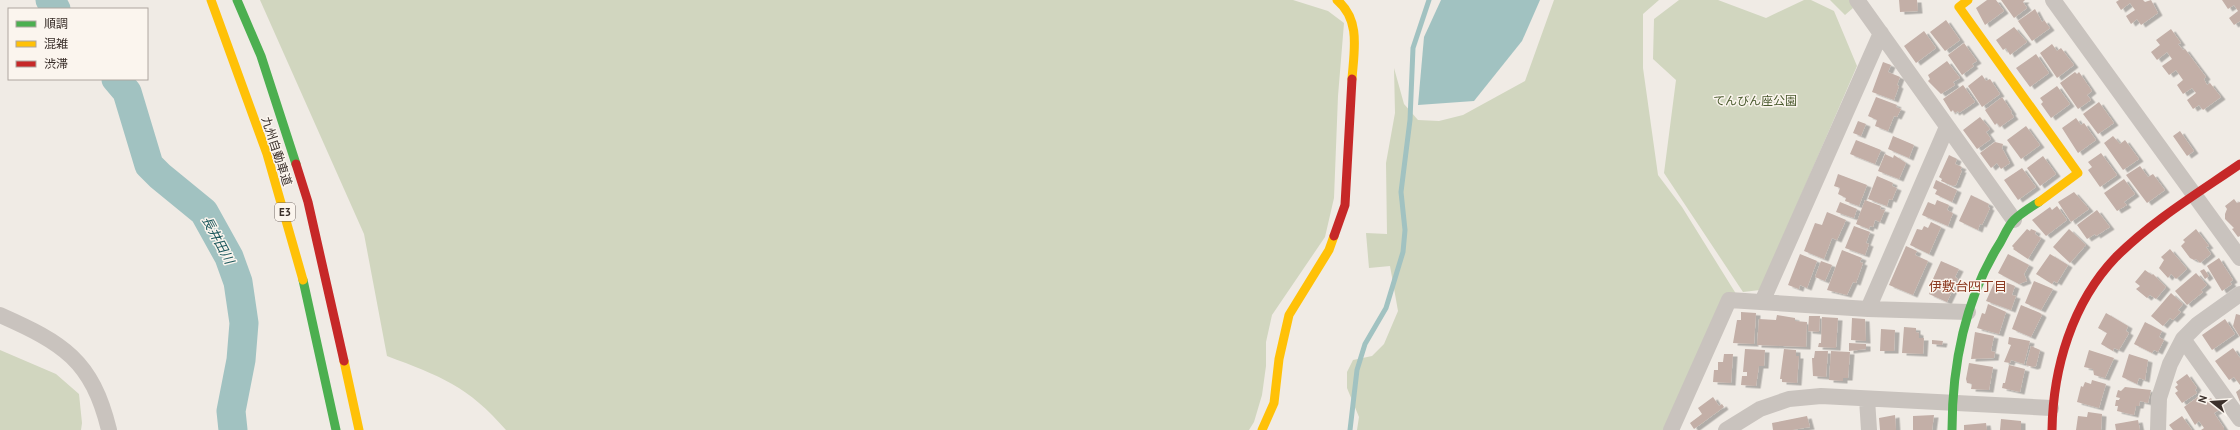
<svg xmlns="http://www.w3.org/2000/svg" width="2240" height="430" font-family="'PT Sans','Noto Sans JP',sans-serif">
<style>
.green{fill:#d1d6bf}
.water{fill:#a1c2c1}
.lines{fill:none;stroke-linecap:round;stroke-linejoin:round}
.stream{stroke:#a1c2c1;stroke-width:5}
.river{stroke:#a1c2c1;stroke-width:29}
.building{fill:#c3afa7;filter:url(#shadow)}
.street{stroke:#c9c3be;stroke-width:16}
.fast{stroke:#4caf50;stroke-width:9}
.slow{stroke:#ffc107;stroke-width:9}
.jam{stroke:#c62828;stroke-width:9}
.labels{text-anchor:middle;dominant-baseline:central;stroke-width:3;stroke-linejoin:round;paint-order:stroke}
.shield{fill:#fbf5ee;stroke:#756b66;stroke-width:1}
.shield-label{font-size:11px;font-weight:bold;fill:#3b302b}
.park-label{font-size:12px;fill:#4a5a2e;stroke:#fbf5ee}
.street-label{font-size:12px;fill:#3b302b;stroke:#fbf5ee}
.water-label{font-size:13px;font-style:italic;fill:#1f5a5e;stroke:#fbf5ee}
.neighbourhood-label{font-size:13px;fill:#8c3b22;stroke:#fbf5ee}
</style>
<defs>
<filter id="shadow"><feDropShadow dx="4.5" dy="2.5" stdDeviation="0" flood-color="#0004"/></filter>
</defs>
<rect width="100%" height="100%" fill="#f0ebe5"/>
<!-- green -->
<path class="green" d="M260,0H1293L1328,11L1344,23L1338,96L1334,198L1325,237L1272,315L1266,342V366L1262,395L1254,422L1249,430H506C468,386 440,376 387,356L364,234Z
M1554,0H1659L1643,14V68L1658,175L1682,207L1738,297L1666,430H1357L1359,417L1347,388V372L1353,360L1372,356L1384,344L1398,311L1390,266L1369,268L1366,233L1387,234L1386,163L1395,113L1394,68L1404,104L1418,120L1439,121L1463,115L1525,81Z
M1679,0H1718L1766,18L1804,0H1811L1834,11L1857,66L1760,290L1743,292L1664,173L1676,80L1653,59L1654,19Z
M1830,0H1850L1853,8L1845,15Z
M0,350L56,374L79,394L82,423L81,430H0Z"/>
<!-- water -->
<path class="water" d="M1441,0H1540L1522,41L1474,101L1418,105L1424,37Z"/>
<g class="lines">
<!-- stream -->
<path class="stream" d="M1350,430L1357,370L1365,344L1386,308L1403,252L1405,230L1401,192L1410,120L1413,48L1429,0"/>
<!-- river -->
<path class="river" d="M50,0L56,9
M116,79L127,92L149,165L160,176L204,212L229,257L238,282L244,323L241,360L231,411L233,430"/>
</g>
<!-- building -->
<path class="building" d="M1899,0H1917L1918,11L1900,12Z
M1987,0H1996L2004,11L1985,25L1976,8Z
M2001,0H2025L2023,2L2027,8L2014,18Z
M2119,0H2143L2145,2L2151,0L2158,13L2141,25L2137,19L2131,24L2126,16L2135,10L2130,3L2121,10L2116,2Z
M2222,0H2240V21L2234,25L2229,18L2238,11L2234,5L2228,9Z
M2035,9L2042,22L2044,20L2050,28L2032,41L2018,21Z
M1946,20L1960,40L1945,51L1930,32Z
M2014,27L2027,42L2010,55L2006,48L2003,50L1996,40Z
M2171,29L2181,43L2178,44L2183,50L2185,49L2206,77L2204,79L2207,85L2210,83L2221,97L2203,110L2199,105L2193,109L2187,100L2196,93L2192,88L2183,94L2177,85L2183,80L2176,70L2169,75L2162,66L2172,59L2167,52L2157,60L2151,52L2160,45L2156,40Z
M1924,31L1936,48L1916,63L1904,46Z
M1964,43L1977,61L1972,64L1974,66L1962,75L1948,55Z
M2052,44L2057,51L2061,48L2074,65L2057,78L2040,53Z
M2036,54L2049,73L2030,87L2016,68Z
M1947,61L1960,78L1953,82L1955,85L1941,94L1928,81L1930,79L1928,75Z
M1883,62L1891,65L1888,72L1900,77L1897,85L1899,86L1894,100L1872,92Z
M2075,72L2077,74L2079,72L2092,91L2087,95L2091,100L2078,109L2060,83Z
M1982,75L1986,81L1990,79L2000,94L1982,107L1968,86Z
M1963,85L1975,102L1959,113L1958,111L1955,113L1953,110L1951,112L1943,99Z
M2057,86L2070,104L2051,118L2041,104L2043,102L2040,98Z
M1876,97L1897,105L1896,107L1901,109L1897,117L1894,116L1888,131L1875,126L1877,120L1868,116Z
M2002,97L2012,112L2011,113L2014,117L2000,127L1997,123L1995,125L1985,110Z
M2099,102L2114,123L2098,134L2083,114Z
M1980,117L1990,129L1986,132L1991,139L1977,149L1963,130Z
M2076,118L2081,125L2084,123L2096,140L2078,153L2062,128Z
M1858,121L1866,124L1861,136L1853,133Z
M2026,126L2040,145L2021,159L2007,140Z
M2180,131L2194,151L2187,156L2173,136Z
M1893,136L1914,145L1909,158L1888,149Z
M2113,136L2120,144L2125,140L2139,159L2123,170L2104,143Z
M1856,140L1881,150L1875,164L1850,154Z
M1995,142L2003,144L2002,148L2010,163L2001,169L1997,163L1991,168L1980,153Z
M2101,153L2117,175L2100,187L2088,170L2092,167L2088,162Z
M1885,154L1893,158L1894,155L1906,163L1899,179L1878,171Z
M1949,155L1957,159L1955,164L1962,167L1960,170H1962L1956,185L1953,186L1941,181L1942,179L1939,177Z
M2043,156L2056,174L2040,186L2027,168Z
M2140,166L2148,177L2153,174L2165,190L2147,203L2126,175Z
M2022,168L2036,187L2018,200L2004,180Z
M1838,174L1867,185L1859,206L1845,201L1846,198L1838,194L1840,188L1834,186Z
M1877,176L1893,183L1892,186L1897,188L1892,200L1889,199L1887,206L1868,199Z
M2124,179L2135,194L2124,202L2127,205L2117,211L2104,193Z
M1936,180L1957,190L1952,202L1935,194L1937,190L1933,188Z
M2074,192L2089,209L2071,222L2058,202Z
M1971,195L1989,204L1988,207L1990,208L1982,225L1980,224L1978,230L1959,221Z
M2234,199L2237,203L2240,202V236L2238,237L2232,229L2234,228L2225,219V214L2227,209L2225,206Z
M1865,200L1881,206L1880,209L1885,210L1880,222L1875,220L1873,227L1870,226L1869,229L1856,224Z
M1937,200L1949,205L1947,210L1953,213L1948,226L1922,215L1928,202L1935,205Z
M1840,202L1857,209L1854,218L1836,212Z
M2057,206L2067,220L2046,236L2032,220L2050,207L2052,210Z
M2097,210L2110,227L2096,236L2095,234L2087,239L2077,225Z
M1827,212L1846,220L1837,240L1832,238L1824,259L1804,251L1815,223L1822,225Z
M1931,222L1941,227L1929,254L1910,245L1917,229L1922,230L1924,226L1928,228Z
M1854,226L1870,232L1866,243L1869,244L1865,255L1845,248Z
M2027,229L2030,231L2031,229L2036,231L2035,234L2041,238L2028,259L2013,249L2014,248L2012,246Z
M2069,229L2086,245L2070,263L2053,247Z
M2196,229L2209,246L2206,247L2211,254L2200,263L2196,259L2194,260L2190,258L2181,246L2185,242L2183,240Z
M1906,246L1917,251L1915,255L1928,261L1913,295L1889,285Z
M2170,249L2187,269L2176,279L2171,274L2168,278L2159,268L2164,260L2161,257Z
M1842,250L1862,258L1860,262L1863,263L1856,283L1853,282L1847,295L1827,290Z
M1800,254L1817,261L1807,288L1800,285L1799,289L1788,285Z
M2008,254L2029,265L2024,274L2027,281L2019,284L1998,273Z
M2050,254L2068,265L2057,283L2054,281L2052,284L2036,274Z
M2219,258L2233,280L2230,282L2232,284L2222,291L2207,266Z
M1821,261L1832,265L1825,281L1815,277Z
M1941,261L1959,269L1955,277L1958,279L1947,302L1929,294L1934,282L1932,281Z
M2204,269L2209,276L2205,279L2200,271Z
M2145,270L2152,275L2153,274L2166,287L2156,299L2150,295L2147,298L2136,289L2140,286L2135,282Z
M2196,273L2207,285L2201,290L2203,292L2187,305L2175,291Z
M2000,280L2015,286L2012,295L2016,296L2011,310L1986,301L1995,281L1999,282Z
M2034,281L2053,289L2041,310L2025,303Z
M2171,293L2183,304L2178,310L2181,312L2173,320L2170,318L2163,326L2151,316Z
M1988,304L2006,312L1999,334L1977,328L1982,313L1985,314Z
M2021,305L2040,313L2042,315L2031,337L2012,329Z
M1741,312L1756,313L1754,344L1733,343L1737,320H1741Z
M2106,313L2128,326L2126,331L2129,333L2119,350L2114,348L2113,351L2101,344L2107,333L2098,328Z
M2236,314L2240,315V337L2233,326Z
M1777,315L1795,318V321L1807,322L1806,347L1757,345L1759,319L1776,320Z
M1809,316H1820L1819,332L1808,331Z
M1822,317L1838,318L1836,348L1818,347L1819,343H1821Z
M1852,318L1865,319L1866,341L1851,340Z
M2225,319L2235,334L2212,350L2202,335Z
M2145,322L2162,331L2159,337L2164,340L2158,352L2154,350L2152,353L2134,344Z
M1904,327L1916,328V332L1919,333V338H1924L1923,354L1902,353Z
M1881,329L1895,330L1894,351H1880Z
M1975,332L1994,336L1991,351L1995,352L1994,358L1971,359Z
M2009,337L2030,341L2024,364L2011,360L2010,363L2004,362L2011,345L2008,344Z
M1932,340L1943,341L1942,345L1932,344Z
M1849,343L1866,344V349L1849,351Z
M2031,346L2040,350L2036,366L2033,367L2026,365Z
M2233,348L2240,358V385L2234,377L2229,380L2215,361Z
M1745,349L1765,350L1764,366H1759L1756,386L1741,385L1742,376H1747V372H1743Z
M1784,349L1796,350V356H1799L1797,383L1782,382V379H1780Z
M2089,350L2114,358L2105,378L2094,375L2093,369L2084,367Z
M1815,351H1828L1826,377L1813,376L1812,358H1814Z
M1831,351L1850,352L1848,378H1843V381L1829,380Z
M1724,354H1733L1731,383L1713,382L1714,370H1718V362H1723Z
M2129,354L2148,360L2145,380L2139,378L2137,384L2122,377Z
M1969,363L1993,367L1989,390L1971,389L1972,384L1967,383L1966,379Z
M2009,365L2025,369L2020,392L2002,388L2003,383H2005Z
M2187,374L2197,388L2195,390L2197,393L2182,403L2175,393L2178,391L2175,387L2178,385L2176,382Z
M2092,380L2106,384L2099,408L2077,402L2081,386L2083,387L2085,382L2091,384Z
M2125,387L2151,390L2148,403L2140,401L2139,406H2136L2134,415L2117,411L2118,406H2115L2116,400H2119L2120,398L2116,397L2118,390L2121,391Z
M2240,389V402L2236,392Z
M2199,396L2203,403L2211,398L2219,410L2214,413L2224,428V430H2201L2204,428L2199,421L2195,425L2184,407Z
M1713,397L1719,406L1722,404L1724,407L1694,429L1690,423L1702,414L1698,408Z
M2088,412L2102,414L2101,430H2076L2078,416L2087,417Z
M1895,415L1896,430H1880L1879,418Z
M1934,415L1932,430H1913V416Z
M1807,416L1810,427L1792,430H1773L1772,423Z
M2182,416L2192,430H2173L2169,425Z
M2001,419L2021,421V430H2000Z
M2138,420L2140,430H2116L2115,424Z
M1986,423L1987,430H1964V425Z"/>
<g class="lines">
<!-- street -->
<path class="street" d="M1857,0L2014,220
M2053,0L2240,258
M1762,302L1881,33
M1868,309L1947,127
M0,315C63,343 92,360 109,430
M2183,339L2240,419
M1867,399L1869,430
M1671,430L1729,300L1868,309L1968,312
M1726,430L1760,409L1789,399L1821,396L2051,408
M2158,430L2159,398L2170,364L2183,339L2198,324L2240,294"/>
<!-- fast -->
<path class="fast" d="M237,0L261,56L296,164
M303,280L336,430
M1952,430C1952,366 1965,298 2000,243C2004,236 2008,226 2014,220C2021,213 2031,207 2039,202"/>
<!-- slow -->
<path class="slow" d="M211,0L267,154L303,280
M1337,0C1361,20 1354,51 1352,79
M1968,0L1959,7L2078,173L2039,202
M344,361L359,430
M1262,430L1274,403L1279,359L1289,315L1329,250L1334,236"/>
<!-- jam -->
<path class="jam" d="M296,164L308,202L344,361
M1334,236L1345,205L1352,79
M2052,430C2053,368 2072,303 2116,257C2152,221 2198,193 2240,164"/>
</g>
<g class="labels">
<!-- shield labels -->
<rect class="shield" x="275" y="203" width="20" height="18" rx="3"/>
<g class="shield-label">
<text x="285" y="212">E3</text>
</g>
<!-- park labels -->
<g class="park-label">
<text x="1755" y="100">てんびん座公園</text>
</g>
<!-- street labels -->
<g class="street-label">
<text transform="translate(277 151) rotate(72)">九州自動車道</text>
</g>
<!-- water labels -->
<g class="water-label">
<text transform="translate(218 240) rotate(62)">長井田川</text>
</g>
<!-- neighbourhood labels -->
<g class="neighbourhood-label">
<text x="1968" y="286">伊敷台四丁目</text>
</g>
</g>
<!-- legend -->
<rect x="8" y="8" width="140" height="72" fill="#fbf5ee" stroke="#aea6a0"/>
<rect x="16" y="21" width="20" height="6" fill="#4caf50" stroke="#aea6a0"/>
<text x="44" y="28" font-size="12" fill="#3b302b">順調</text>
<rect x="16" y="41" width="20" height="6" fill="#ffc107" stroke="#aea6a0"/>
<text x="44" y="48" font-size="12" fill="#3b302b">混雑</text>
<rect x="16" y="61" width="20" height="6" fill="#c62828" stroke="#aea6a0"/>
<text x="44" y="68" font-size="12" fill="#3b302b">渋滞</text>
<!-- north arrow -->
<g transform="translate(2212 402) rotate(287)" stroke="#fbf5ee" stroke-width="3" paint-order="stroke">
<path d="M0-3L7 15L0 10L-7 15Z" fill="#3b302b"/>
<text y="-6" font-size="11" font-weight="bold" text-anchor="middle" fill="#3b302b">N</text>
</g>
</svg>
